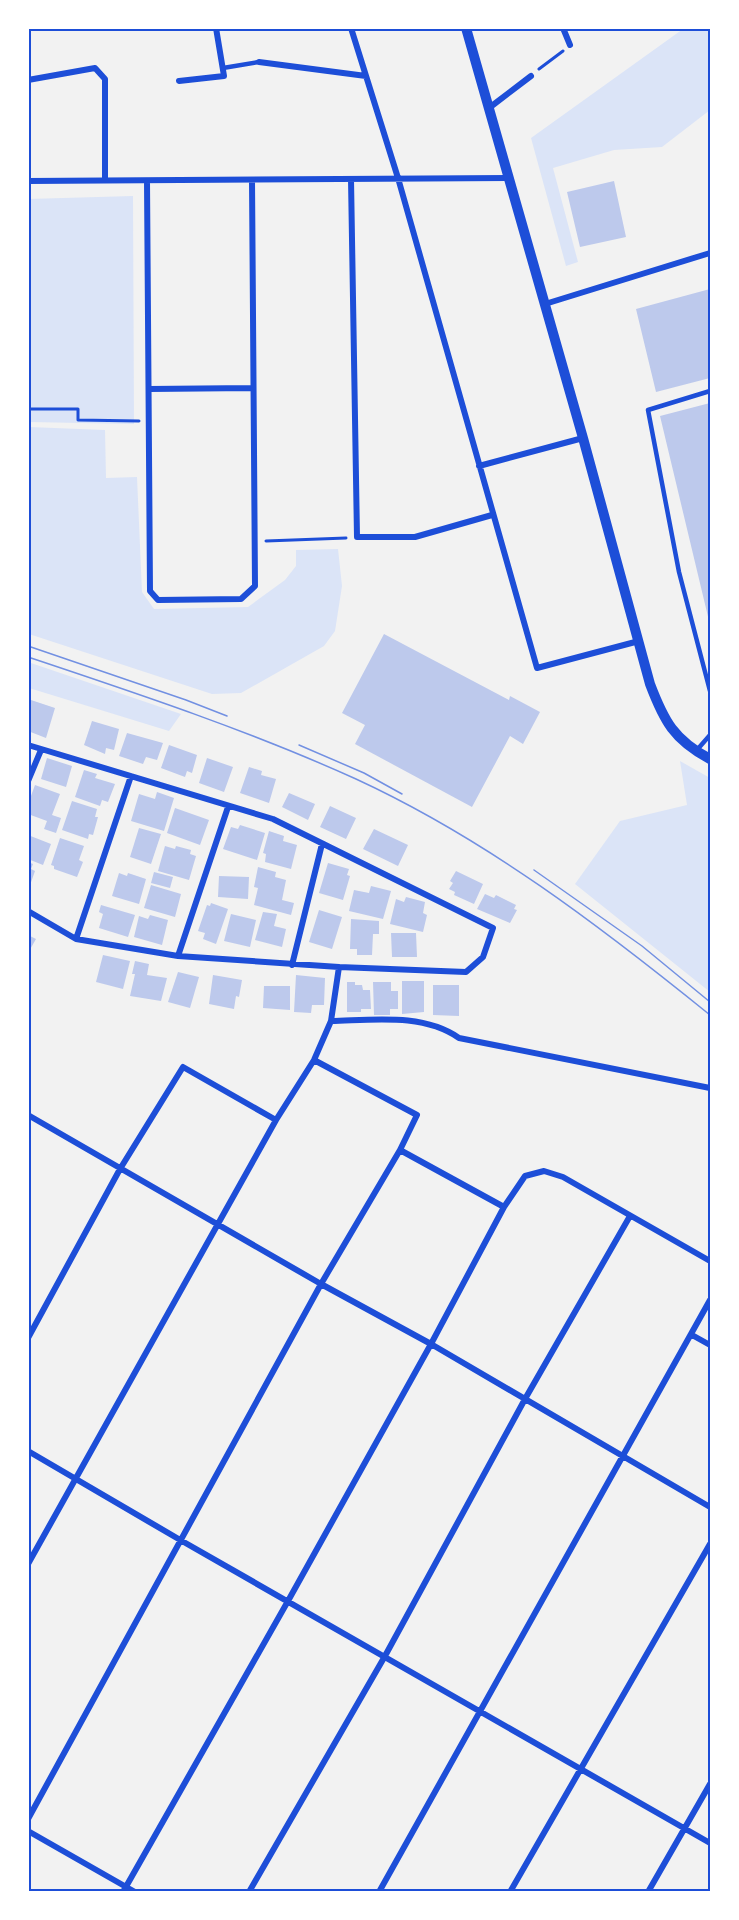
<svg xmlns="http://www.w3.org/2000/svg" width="739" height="1920" font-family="Manrope,sans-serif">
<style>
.green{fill:#dbe4f7}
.building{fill:#bdc9ec}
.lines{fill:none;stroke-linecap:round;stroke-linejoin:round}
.path{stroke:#1d4ed8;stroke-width:3}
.service{stroke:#1d4ed8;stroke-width:4.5}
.minor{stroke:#1d4ed8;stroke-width:6}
.tertiary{stroke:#1d4ed8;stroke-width:10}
.tram{stroke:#7290e2;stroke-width:1.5}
.neatline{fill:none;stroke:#1d4ed8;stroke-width:2}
</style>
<rect width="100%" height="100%" fill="#f2f2f2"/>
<!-- green -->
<path class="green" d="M683,29H710V110L662,147L614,150L553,168L578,262L566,266L531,138Z
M133,196L134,424L29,422L28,199Z
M29,427L105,430L106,478L137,477L142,592L154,609L248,607L285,580L296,566V550L338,549L342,586L335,631L324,646L241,693L212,694L29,634Z
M28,662L181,714L169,731L29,688Z
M680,761L710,778V992L575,884L620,821L687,805Z"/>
<!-- building -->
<path class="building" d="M614,181L626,237L580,247L567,192Z
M710,289V378L656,392L636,309Z
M710,403V625L660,416Z
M384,634L509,700L510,696L540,712L523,744L510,736L472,807L355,744L365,725L342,713Z
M28,699L55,708L46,738L28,731Z
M92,721L119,729L114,750L106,748L105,754L84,745Z
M127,733L163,743L157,760L146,757L143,764L119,756Z
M169,745L197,755L192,773L187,771L185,777L161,768Z
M47,758L72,766L66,787L41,779Z
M207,758L233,767L224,792L199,783Z
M249,767L262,771L261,775L276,779L269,803L240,793Z
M84,770L97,774L95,778L115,784L108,802L102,800L100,806L75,797Z
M35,785L60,794L52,815L61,818L56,833L44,829L47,821L28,814V804Z
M157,792L174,798L164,831L131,821L139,794L155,799Z
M289,793L315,804L308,820L282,807Z
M72,801L97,809L95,817H98L93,835L89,834L88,839L62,830Z
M330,806L356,818L346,839L320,827Z
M175,808L209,820L200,845L167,833Z
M240,825L265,833L257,860L223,849L231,827L238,829Z
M139,828L161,834L151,864L130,857Z
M374,829L408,845L398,866L363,849Z
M269,831L284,836L283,841L297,845L291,869L265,862L266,854L263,853Z
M28,835L51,844L43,865L28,859Z
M60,838L84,846L79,860L83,862L77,877L54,869V866L51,865Z
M165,846L175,849L176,846L191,850L190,854L196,856L189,880L158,871Z
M28,862L33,864L31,869L35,871L29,888Z
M328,863L349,869L347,875L350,876L343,900L319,893Z
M258,867L276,872L275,877L286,880L282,900L294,903L291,915L254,905L258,888L254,887Z
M456,871L483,884L474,904L454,895L455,892L449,889L453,883L450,881Z
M154,872L173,877L170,888L151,883Z
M119,873L127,876L128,873L146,879L139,904L112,896Z
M219,876L249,877L248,899L218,897Z
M151,885L181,894L175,917L144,908Z
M371,886L391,891L383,919L349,911L354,890L369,893Z
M485,894L494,898L496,895L516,905L514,909L517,910L510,923L477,909Z
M406,897L425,902L423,913L427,915L423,932L390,924L396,899L404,902Z
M211,903L228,909L216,944L203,939L205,933L198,931L207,905L210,906Z
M101,905L135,915L128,937L99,928L103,914L99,912Z
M319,910L342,917L332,949L309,942Z
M263,912L277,914L274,926L286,929L282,947L255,940Z
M231,914L256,920L250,947L224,941Z
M150,915L168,920L162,945L134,937L139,916L148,919Z
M351,919L379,921V934H373L372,955H357V949H350Z
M391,933H416L417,957H392Z
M28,935L36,939L28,953Z
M103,955L130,961L123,989L96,982Z
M135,961L149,964L147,975L167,978L161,1001L130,996L135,974H132Z
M178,972L199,977L190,1008L168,1002Z
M213,975L242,980L239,997L236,996L234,1009L209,1004Z
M296,975L325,978L324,1005H312L311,1013L294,1012Z
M402,981H424V1012L402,1014Z
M347,982H355V985H362L363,990H370L371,1009H361V1012H347Z
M373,982H391V991H398V1009H390V1015H374Z
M433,985H459V1016L433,1015Z
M264,986H290V1010L263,1008Z"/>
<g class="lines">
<!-- path -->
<path class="path" d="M539,69L563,51
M28,409H78V420L139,421
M266,541L346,538"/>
<!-- service -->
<path class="service" d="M223,68L259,62
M710,391L648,410L679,572L710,691
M696,751L710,735"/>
<!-- minor -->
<path class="minor" d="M351,28L398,178L537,668L639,641
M563,28L570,45
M259,62L366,76
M28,80L95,68L105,79V180
M179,81L224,76L216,28
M489,108L531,76
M351,179L357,537H415L492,515
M28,181L508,178
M147,181L150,591L158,600L241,599L255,586L252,180
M545,304L710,253
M149,389L252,388
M479,466L583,438
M28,745L273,819L493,928L483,957L466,972L339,967L178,956L76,939L28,911
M28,781L41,750
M76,939L131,776
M178,956L228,807
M292,965L322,844
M331,1021C374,1020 423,1013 459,1038L710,1088
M28,1115L321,1284L431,1344L710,1507
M400,1150L504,1207
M692,1335L710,1345
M28,1338L120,1169L183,1067L276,1120
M28,1451L182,1541L710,1843
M28,1564L276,1120L314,1060L331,1021L339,967
M28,1819L321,1284L400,1150L417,1115L314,1060
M28,1831L135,1892
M123,1892L288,1601L431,1344L504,1207L525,1176L544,1171L563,1177L710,1261
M249,1892L385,1656L525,1399L630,1216
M379,1892L710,1300
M510,1892L710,1544
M648,1892L710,1784"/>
<!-- tertiary -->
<path class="tertiary" d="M466,28L583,438L650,684C664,721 674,740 710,759"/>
<!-- tram -->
<path class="tram" d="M28,646L186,700L227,716
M28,657C139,694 250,731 356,779C486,839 600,926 710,1015
M299,745L364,773L402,794
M534,870L642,946L710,1002"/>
</g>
<!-- border -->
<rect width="739" height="1920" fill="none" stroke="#ffffff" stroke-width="60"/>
<rect x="30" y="30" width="679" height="1860" class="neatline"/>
</svg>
